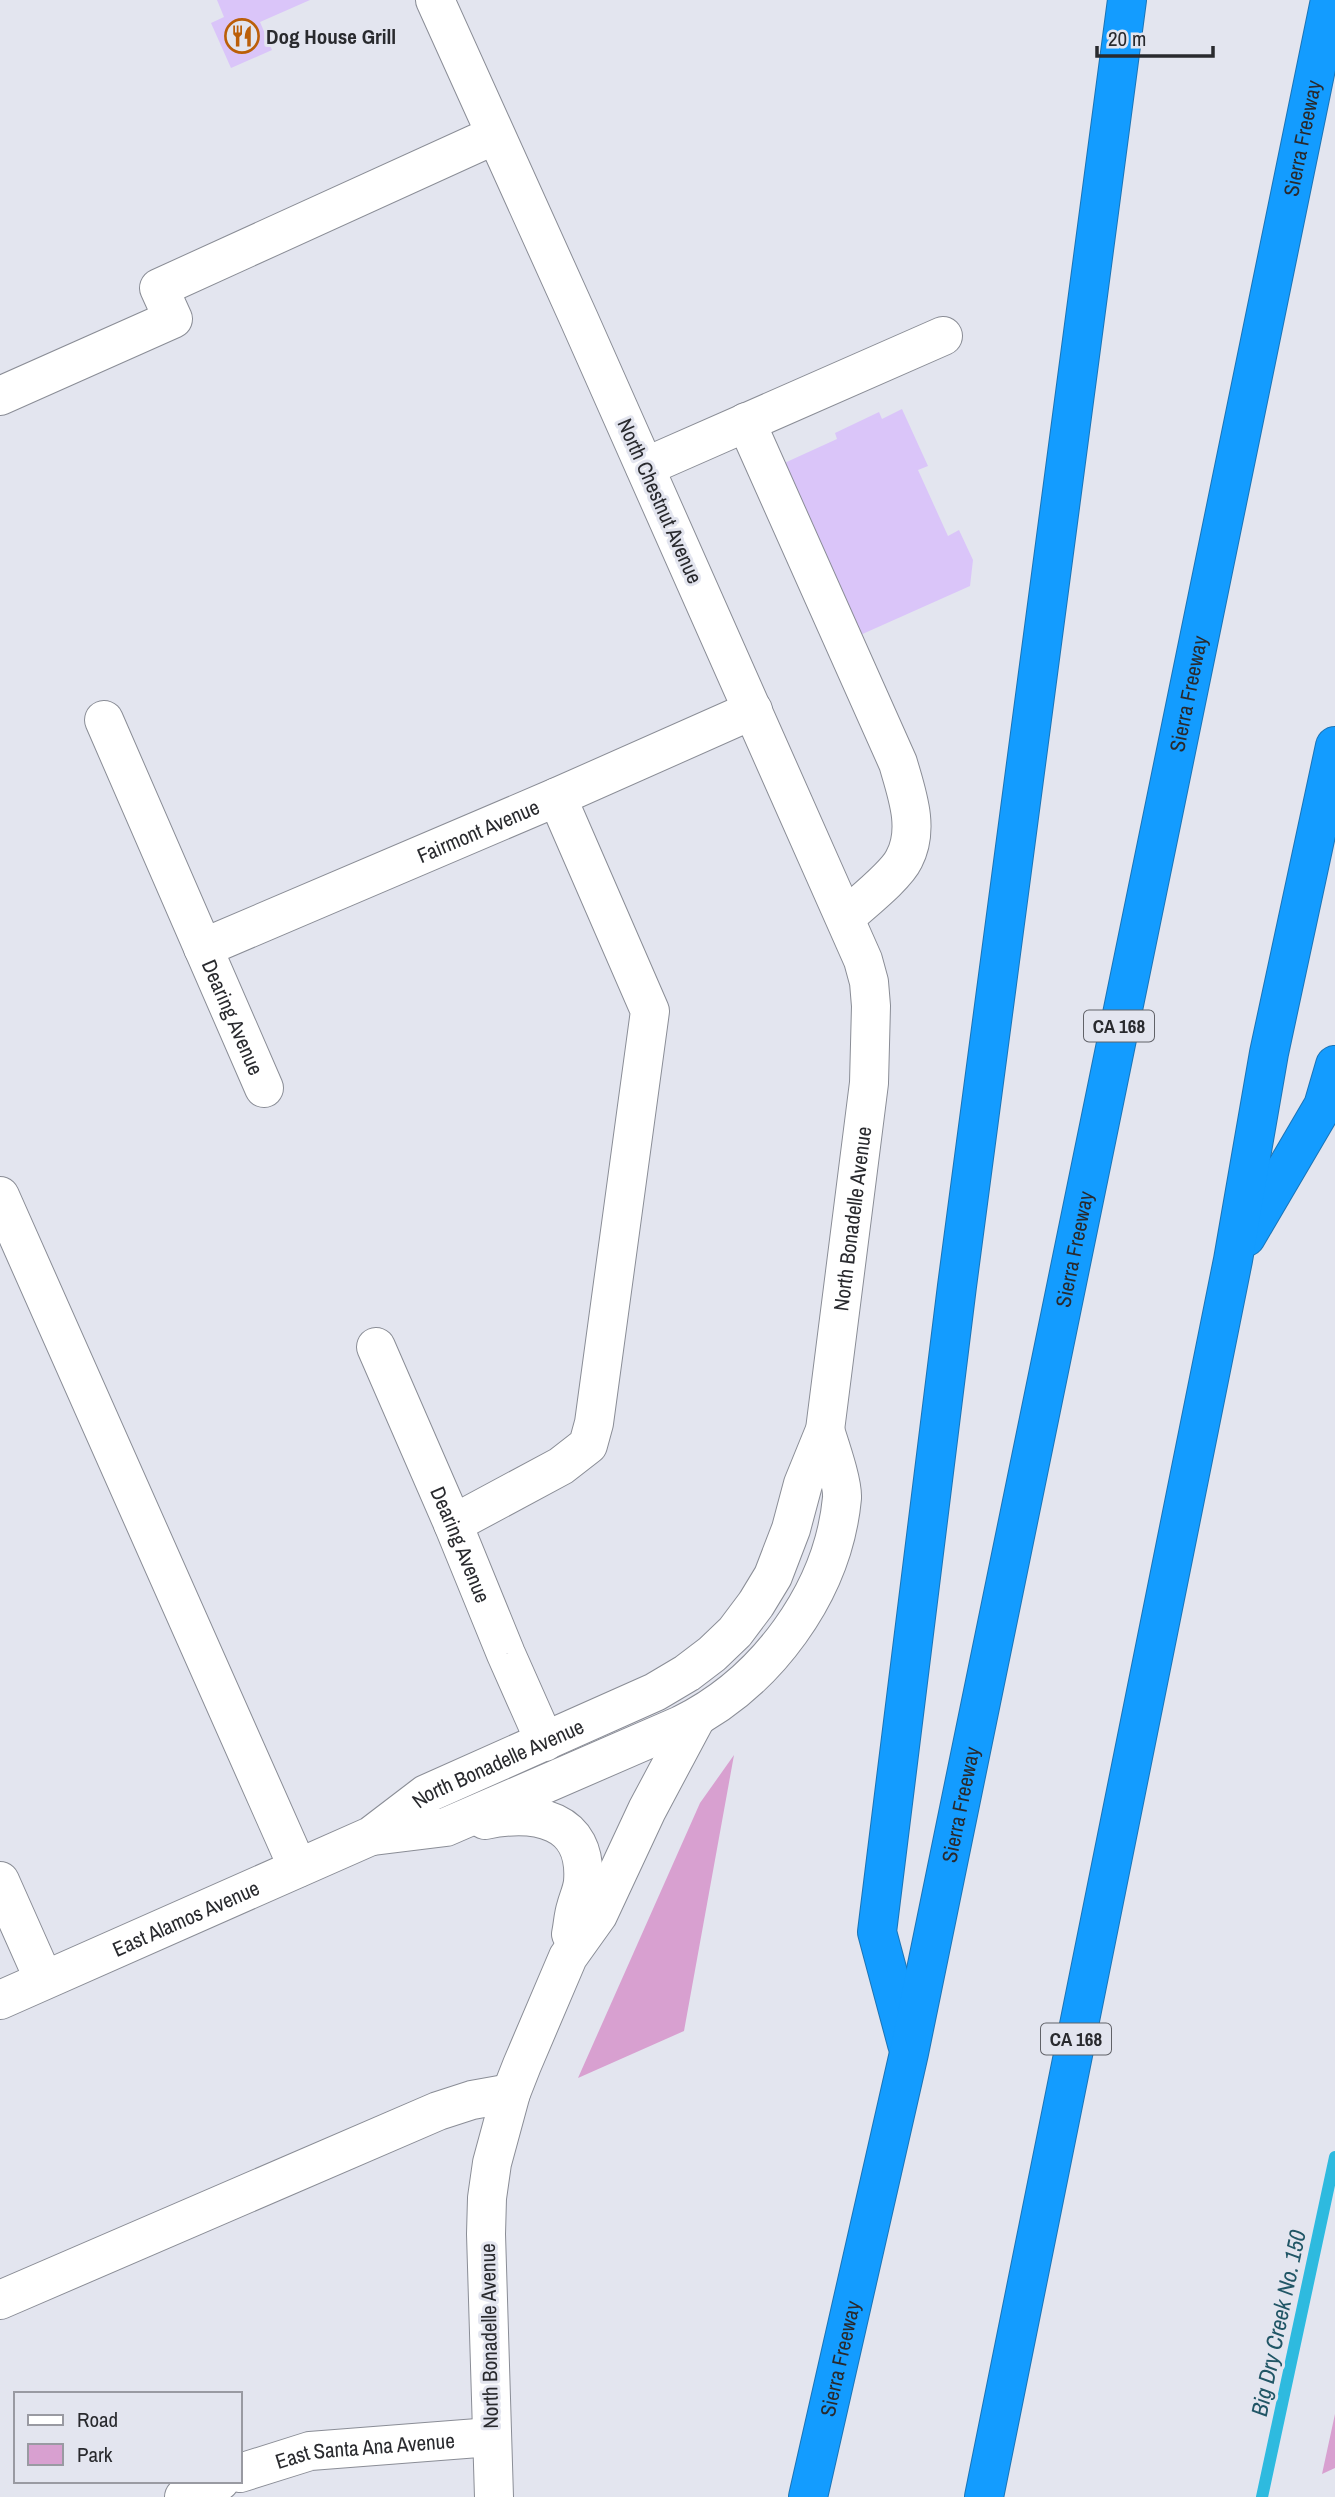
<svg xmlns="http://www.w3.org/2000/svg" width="1335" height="2497" font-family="'Archivo Narrow',sans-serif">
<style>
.green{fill:#d8a0d0}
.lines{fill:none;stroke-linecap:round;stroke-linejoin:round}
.stream{stroke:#2ebadf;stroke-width:12}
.building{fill:#dac5f9}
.minor-casing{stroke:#8a8d96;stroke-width:40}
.highway-casing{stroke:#1b74b6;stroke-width:40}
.minor{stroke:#fff;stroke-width:38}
.highway{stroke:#139cff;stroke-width:38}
.labels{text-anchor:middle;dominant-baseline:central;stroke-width:6;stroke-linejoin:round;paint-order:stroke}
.shield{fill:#e3e5ef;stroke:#616268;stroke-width:2}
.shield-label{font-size:19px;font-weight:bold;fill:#292a2e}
.poi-label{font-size:21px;font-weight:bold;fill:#292a2e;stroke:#e3e5ef;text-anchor:start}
.street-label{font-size:21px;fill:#292a2e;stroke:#e3e5ef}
.water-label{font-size:23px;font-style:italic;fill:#215666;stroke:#e3e5ef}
</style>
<rect width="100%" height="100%" fill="#e3e5ef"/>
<!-- green -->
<path class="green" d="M734,1755L684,2031L578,2078L700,1803Z
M1335,2414V2468L1322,2474Z"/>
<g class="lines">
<!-- stream -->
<path class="stream" d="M1262,2497L1335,2157"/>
</g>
<!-- building -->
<path class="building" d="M217,0H310L260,22L272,50L231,68L211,23L224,17Z
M902,409L928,466L918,470L948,536L959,530L973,560L970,586L858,636L780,465L837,439L835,433L879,412L882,419Z"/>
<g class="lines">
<!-- minor casing -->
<g class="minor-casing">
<g id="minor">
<path d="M0,396L173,319L159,288L495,135"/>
<path d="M746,422L898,763C907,794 920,829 904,859C896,876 861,903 846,917"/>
<path d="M645,467L943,336"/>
<path id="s1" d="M104,720L264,1088"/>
<path id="s2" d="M203,948L557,797L753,710"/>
<path d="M0,1196L298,1868"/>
<path id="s3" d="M376,1347L453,1524L506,1654L545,1742"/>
<path d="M453,1524L561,1466L588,1445L594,1423L650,1011L557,797"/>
<path d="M485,1820C535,1810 588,1818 583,1882C582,1891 578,1899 576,1907C573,1916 573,1925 571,1934"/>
<path d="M373,1836L446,1827L681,1725C766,1683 833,1593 842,1498C843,1483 830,1446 825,1430"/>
<path d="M0,1881L44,1980"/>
<path id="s4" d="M0,2000L371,1836L426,1794L655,1692L687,1673L712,1654L735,1632L756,1604L773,1576L791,1529L803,1484L825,1430L869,1083L871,1006L869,982L863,960L579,319L435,0"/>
<path d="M0,2300L438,2111L472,2100L511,2093"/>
<path id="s5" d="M240,2473L310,2451L491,2437"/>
<path d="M184,2497L220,2481"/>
<path d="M494,2497L486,2234L487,2198L492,2163L511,2093L522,2065L568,1957L598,1915L647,1810L696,1718"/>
</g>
</g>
<!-- highway casing -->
<g class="highway-casing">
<g id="highway">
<path d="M1246,1237L1323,1106L1335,1065"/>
<path d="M907,2044L877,1932L957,1286L1127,0"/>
<path id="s6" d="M808,2497L909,2053L1330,0"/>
<path d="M984,2497L1233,1260L1269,1053L1335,746"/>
</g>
</g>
<!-- minor -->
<use href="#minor" class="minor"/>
<!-- highway -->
<use href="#highway" class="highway"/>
</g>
<!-- icons -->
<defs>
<g id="restaurant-ring" transform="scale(1.75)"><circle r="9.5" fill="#e3e5ef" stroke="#bb5f09" stroke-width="1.5"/><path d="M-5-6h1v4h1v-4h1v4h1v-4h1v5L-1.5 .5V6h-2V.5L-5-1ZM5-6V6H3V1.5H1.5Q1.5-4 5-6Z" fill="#bb5f09"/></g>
</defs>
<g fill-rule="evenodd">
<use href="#restaurant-ring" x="242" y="36"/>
</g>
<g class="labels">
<!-- shield labels -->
<g class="shield">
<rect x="1084" y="1010.5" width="70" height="31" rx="5"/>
<rect x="1041" y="2023.5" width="70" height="31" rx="5"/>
</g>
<g class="shield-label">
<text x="1119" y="1026">CA 168</text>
<text x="1076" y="2039">CA 168</text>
</g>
<!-- poi labels -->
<g class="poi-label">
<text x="266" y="36">Dog House Grill</text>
</g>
<!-- street labels -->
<g class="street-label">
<text stroke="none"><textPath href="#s6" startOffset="2410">Sierra Freeway</textPath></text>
<text transform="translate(660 501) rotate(66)">North Chestnut Avenue</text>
<text stroke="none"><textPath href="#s6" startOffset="1843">Sierra Freeway</textPath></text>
<text stroke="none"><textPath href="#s2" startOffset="299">Fairmont Avenue</textPath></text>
<text stroke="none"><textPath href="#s1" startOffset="324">Dearing Avenue</textPath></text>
<text stroke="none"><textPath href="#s4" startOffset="1262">North Bonadelle Avenue</textPath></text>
<text stroke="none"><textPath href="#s6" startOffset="1276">Sierra Freeway</textPath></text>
<text stroke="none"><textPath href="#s3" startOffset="215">Dearing Avenue</textPath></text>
<text stroke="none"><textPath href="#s4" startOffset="553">North Bonadelle Avenue</textPath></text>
<text stroke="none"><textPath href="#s6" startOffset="709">Sierra Freeway</textPath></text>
<text stroke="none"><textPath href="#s4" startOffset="203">East Alamos Avenue</textPath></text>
<text transform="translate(489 2336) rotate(-91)">North Bonadelle Avenue</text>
<text stroke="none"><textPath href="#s6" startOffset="142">Sierra Freeway</textPath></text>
<text stroke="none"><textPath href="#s5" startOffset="128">East Santa Ana Avenue</textPath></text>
</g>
<!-- water labels -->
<g class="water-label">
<text transform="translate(1278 2323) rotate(-78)">Big Dry Creek No. 150</text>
</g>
</g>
<!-- legend -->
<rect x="14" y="2392" width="228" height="91" fill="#e3e5ef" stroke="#999aa2" stroke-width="2"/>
<rect x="28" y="2415" width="35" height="10" fill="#ffffff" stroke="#999aa2" stroke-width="2"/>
<text x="77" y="2427" font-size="21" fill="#292a2e">Road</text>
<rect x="28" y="2444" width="35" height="21" fill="#d8a0d0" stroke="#999aa2" stroke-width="2"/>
<text x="77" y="2462" font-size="21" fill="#292a2e">Park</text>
<!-- scale -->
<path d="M1097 46v10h116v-10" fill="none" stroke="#292a2e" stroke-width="3.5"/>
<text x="1108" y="46" font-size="21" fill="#292a2e" stroke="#e3e5ef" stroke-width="5" paint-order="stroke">20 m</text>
</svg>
